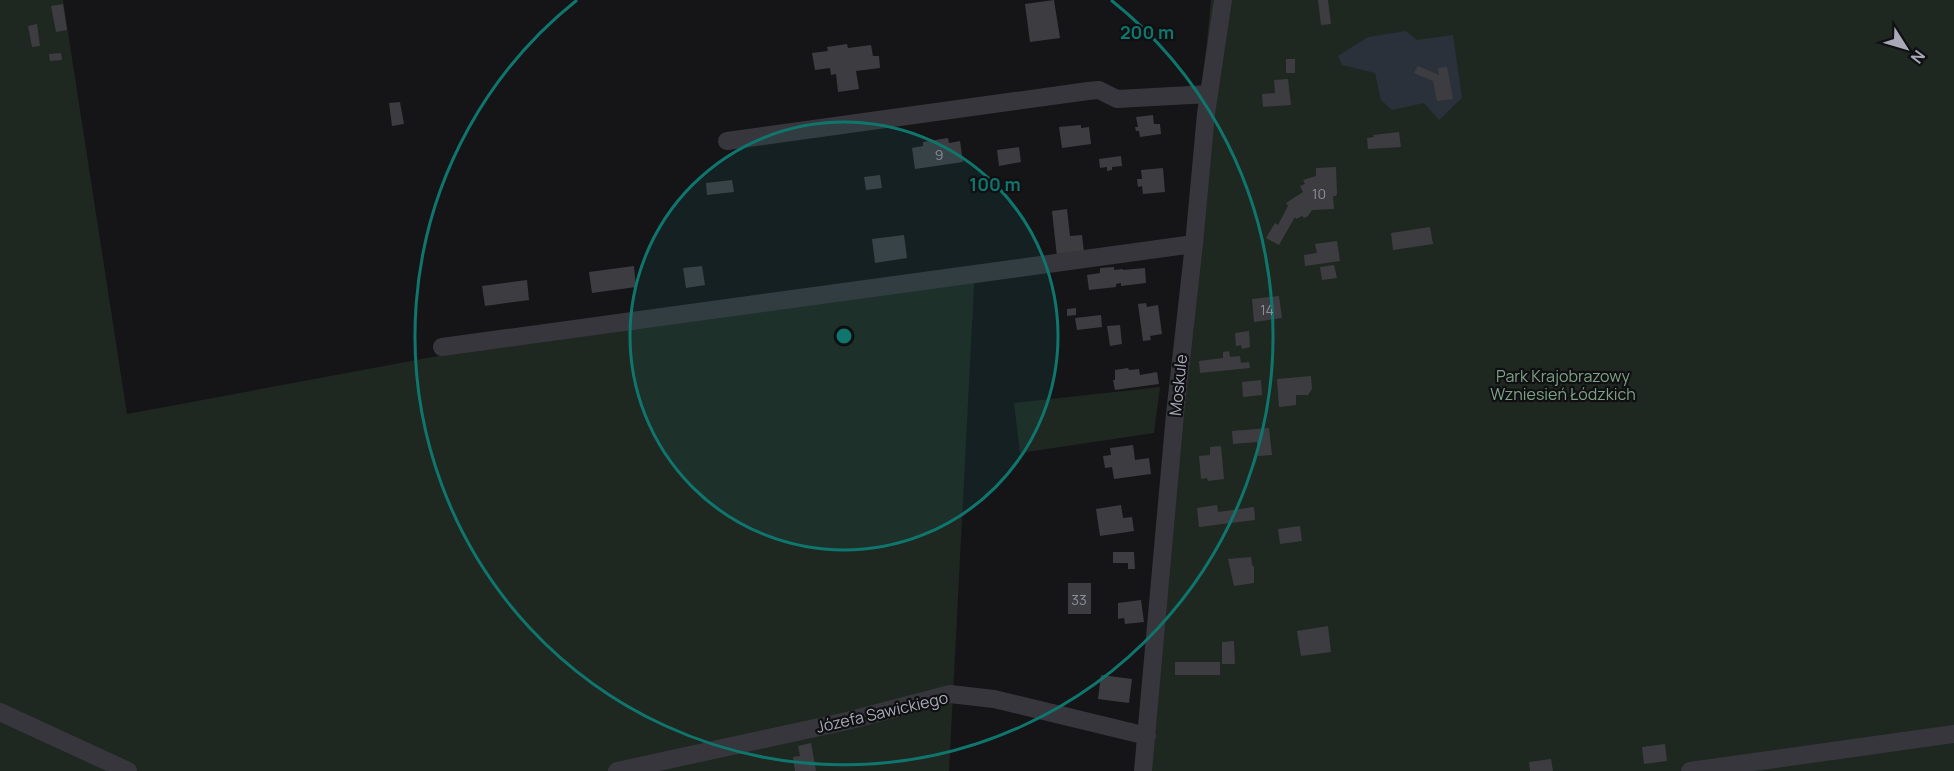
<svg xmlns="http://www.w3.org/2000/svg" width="1954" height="771" font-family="Manrope,sans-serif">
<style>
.green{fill:#1f2721}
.water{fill:#2b313b}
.building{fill:#3d3d41}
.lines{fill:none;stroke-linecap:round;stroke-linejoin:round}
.minor{stroke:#36363c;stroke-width:18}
.ring{fill:none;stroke:#0f766e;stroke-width:3}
.labels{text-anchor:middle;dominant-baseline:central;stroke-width:4.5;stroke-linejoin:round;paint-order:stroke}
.number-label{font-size:14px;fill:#8c8e9a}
.park-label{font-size:16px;fill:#7ea287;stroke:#101012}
.street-label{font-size:16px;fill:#a7a9b7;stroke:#101012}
.centre{fill:#0f766e;stroke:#101012;stroke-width:3}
.ring-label{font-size:18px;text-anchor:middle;font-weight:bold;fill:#0f766e;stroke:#101012;stroke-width:4.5;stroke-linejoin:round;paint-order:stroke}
</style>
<rect width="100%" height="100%" fill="#151517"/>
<!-- green -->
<path class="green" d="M0,0H63L127,414L732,301L975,268L949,771H0Z
M1211,0H1954V771H1135Z
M1160,387L1154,433L1020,453L1014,403Z"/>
<!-- water -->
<path class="water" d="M1406,31L1417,40L1453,35L1462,98L1439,120L1424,103L1392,110L1381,100L1375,73L1342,65L1338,56L1368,37Z"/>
<!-- building -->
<path class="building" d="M1054,0L1060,38L1030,42L1025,4Z
M1318,0H1328L1331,24L1321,25Z
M63,4L67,30L56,32L51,6Z
M37,24L40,46L32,47L28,26Z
M847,44L848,48L871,45L873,56H879L880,68L856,71L859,89L838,92L836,74L831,75L830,68L815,70L812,53L828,51L827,47Z
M61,53L62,60L50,61L49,54Z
M1286,59H1295V73H1286Z
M1418,66L1439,75L1438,68L1447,67L1453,99L1437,101L1433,81L1414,73Z
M1288,79L1291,105L1263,107L1262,94L1275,93L1274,80Z
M400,102L404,124L392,126L389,103Z
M1153,115L1154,124H1160L1161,134L1140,137L1139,131H1136L1135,127H1138L1136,117Z
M1081,125V128L1089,127L1091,144L1062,148L1059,127Z
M1399,132L1401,147L1368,149L1367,138L1374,137L1373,135Z
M948,138L949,143L960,141L963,162L915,169L912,148L923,146V142Z
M1019,147L1021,162L999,166L997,150Z
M1121,156L1122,166L1112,167V170L1107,171V167L1100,168L1099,159Z
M1336,167L1337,194L1336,196H1333L1334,209L1312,210L1308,216L1304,218L1302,216L1296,219L1295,217L1279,245L1266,238L1275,223L1278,225L1288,206L1286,203L1303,192L1300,186L1305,184L1303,180L1316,176V168Z
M1163,168L1165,192L1143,194L1142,186L1138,187L1137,179H1142L1141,170Z
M880,175L882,188L866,190L864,177Z
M732,180L734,192L707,195L706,183Z
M1067,209L1070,236L1082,235L1084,253L1057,257L1052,211Z
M1430,227L1433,244L1393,250L1391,233Z
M904,235L907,258L875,263L872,239Z
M1337,241L1340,261L1305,266L1304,255L1317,253L1315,244Z
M1334,265L1337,278L1322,280L1320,267Z
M634,266L636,287L592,293L589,272Z
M702,266L705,285L686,288L683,268Z
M1114,267V270L1123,269V270L1145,268L1146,283L1121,286V283L1116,284V287L1089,290L1087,275L1100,273V268Z
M527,280L529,300L485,306L482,286Z
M1279,296L1282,318L1254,322L1252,299Z
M1146,303L1147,307L1158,305L1162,334L1150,336L1151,340L1143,341L1138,304Z
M1076,308V315L1067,316V309Z
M1101,315L1102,327L1077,330L1075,318Z
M1120,325L1122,344L1110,346L1107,326Z
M1249,331L1250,347L1242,349L1241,345L1236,346L1235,333Z
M1229,351L1230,357L1240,356L1241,363L1249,362L1250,368L1200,373L1199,361L1223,358V352Z
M1128,368L1129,370L1139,369L1140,375L1157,372L1159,384L1115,390L1113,380H1115V370Z
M1311,376L1312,389L1308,395H1296V405L1279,407L1277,379Z
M1261,380L1262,395L1243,397L1242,382Z
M1269,428L1272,455L1258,456L1257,442L1233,444L1232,431Z
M1133,445L1135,460L1149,458L1151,474L1114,479L1112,467L1105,468L1103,456L1111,455L1110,448Z
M1221,446L1224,479L1208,481L1207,478L1201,479L1199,456L1210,455V447Z
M1121,505L1123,518L1132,517L1134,531L1100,536L1096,509Z
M1217,505L1218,512L1254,507L1255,520L1199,527L1197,508Z
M1300,526L1302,541L1280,544L1278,529Z
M1113,552H1134L1135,569H1128V563H1113Z
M1251,557L1252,565L1254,567V583L1234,586L1228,559Z
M1068,583H1091V614H1068Z
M1141,600L1144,622L1125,624L1124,618L1118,619V603Z
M1328,626L1331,652L1301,656L1297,631Z
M1234,641L1235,664H1222V642Z
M1175,662H1220V675H1175Z
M1101,675L1132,679L1129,703L1098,699Z
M811,743L816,771H795L793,757L800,756L798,746Z
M1665,744L1667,761L1644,764L1642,747Z
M1551,759L1553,771H1530L1529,762Z"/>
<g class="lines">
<!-- minor -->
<path class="minor" d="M727,141L1088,91L1099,90L1117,99L1209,94
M442,347L1194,244
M0,712L128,771
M617,771L847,721L950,694L994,699L1147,736
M1143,771L1175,414L1194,244L1206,114L1223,0
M1690,771L1954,734"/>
</g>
<!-- distance rings -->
<circle cx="844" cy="336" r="214" fill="#0f766e" fill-opacity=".12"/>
<g class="ring">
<circle cx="844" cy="336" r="214"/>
<path d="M1111 0A429 429 0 1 1 577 0"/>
</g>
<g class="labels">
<!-- number labels -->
<g class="number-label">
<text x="939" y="154">9</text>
<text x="1319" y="193">10</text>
<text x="1267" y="309">14</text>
<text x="1079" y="599">33</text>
</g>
<!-- park labels -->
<g class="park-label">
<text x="1563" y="376">Park Krajobrazowy<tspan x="1563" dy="18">Wzniesień Łódzkich</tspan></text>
</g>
<!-- street labels -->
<g class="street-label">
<text transform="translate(1178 385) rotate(-84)">Moskule</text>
<text transform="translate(882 712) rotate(-13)">Józefa Sawickiego</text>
</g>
</g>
<circle cx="844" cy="336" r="9" class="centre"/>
<g class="ring-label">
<text x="1147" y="39">200 m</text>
<text x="995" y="191">100 m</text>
</g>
<!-- north arrow -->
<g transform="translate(1906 48) rotate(127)" stroke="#101012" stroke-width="4.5" paint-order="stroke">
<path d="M0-4.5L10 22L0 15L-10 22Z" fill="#a7a9b7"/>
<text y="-9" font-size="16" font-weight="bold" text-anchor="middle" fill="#a7a9b7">N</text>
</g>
</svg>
